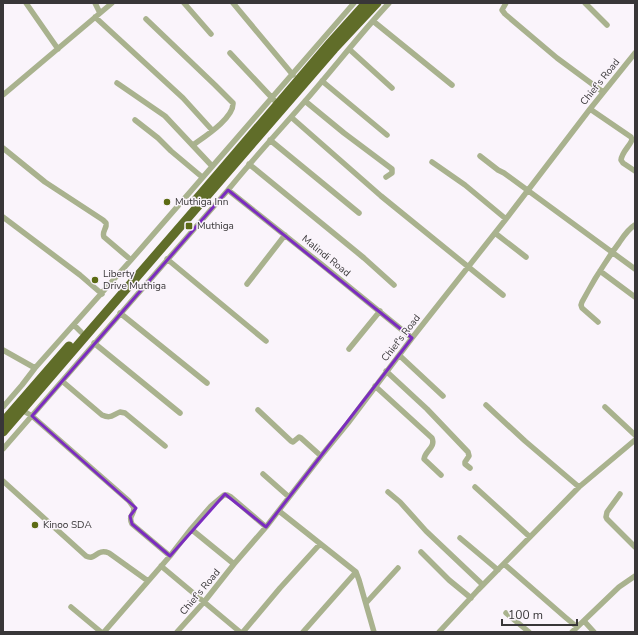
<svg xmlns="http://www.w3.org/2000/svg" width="638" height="635" font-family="'Nunito Sans',sans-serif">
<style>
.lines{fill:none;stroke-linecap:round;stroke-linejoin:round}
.minor{stroke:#a9b28e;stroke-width:5.5}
.trunk{stroke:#606d29;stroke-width:9}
.marked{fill:none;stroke:#7b2cbf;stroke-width:3;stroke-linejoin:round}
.poi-dot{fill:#5c6b14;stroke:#faf4fb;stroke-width:1.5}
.labels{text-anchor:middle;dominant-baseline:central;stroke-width:3;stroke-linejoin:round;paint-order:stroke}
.street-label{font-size:10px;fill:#383638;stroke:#faf4fb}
.poi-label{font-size:10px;fill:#383638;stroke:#faf4fb;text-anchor:start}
</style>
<rect width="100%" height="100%" fill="#faf4fb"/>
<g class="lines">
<!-- minor -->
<path class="minor" d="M26,3L58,49
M95,3L100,13
M184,3L211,34
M233,3L293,75
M506,3L502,10L505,14L557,58L603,92
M585,3L607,25
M95,17L183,98L212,130
M146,19L215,85L233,103C234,118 204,137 193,145
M373,21L452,85
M349,49L392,88
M230,53L274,100
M322,81L387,135
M117,83L165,116L212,166
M3,95L112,3
M305,101L344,133L392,169V173L386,177
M590,109L631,137L632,140C629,147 622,152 621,160L623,163L635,171
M291,117L381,196L503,295
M135,120L158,138L171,151L202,177
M270,140L359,213
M3,148L45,182L103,220L106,223V226C105,230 102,233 104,237L131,260
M480,156L498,170L504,173L635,269
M432,162L465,185L506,219
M249,164L364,258L394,285
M228,190L321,264L412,338
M3,217L80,275L102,294
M495,233L526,257
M167,259L266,341
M600,271L635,297
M247,284L285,235
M120,313L207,383
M598,322L582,308L581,305L582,302C593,281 605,262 619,243C623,237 628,229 635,225
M74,325L81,332
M94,343L180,413
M349,349L380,311
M3,350L35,368
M399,355L443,396
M386,371L427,409L468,452L469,456L465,462V464L470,468
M62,381L102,415C111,419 112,415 120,412L125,413L165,446
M375,386L432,438C436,447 425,451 424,459L441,475
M486,405L525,441L579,487
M3,407L22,385L35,368L131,260L354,3
M605,407L635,435
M22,410L32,416L129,501L134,508C134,516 128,515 132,524L170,556
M258,410L291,441L293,442L299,437L301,438L321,456
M3,449L228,190C253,159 280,130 306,100C334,68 360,34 389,3
M263,474L289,497
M3,481L86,556C96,561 96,548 109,553L148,581
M475,487L530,537
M388,492L400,502L426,531L483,585
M620,494L607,512L606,517L607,519L635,547
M279,511L356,572L359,580L374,632
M191,529L234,564
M460,538L498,570
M421,552L449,580L471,598
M504,564L565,617L577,627
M161,566L240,632
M366,603L398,568
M71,607L101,632
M506,613L529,632
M584,621L594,632
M104,632L170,556L191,529L211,506L224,495H227L231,497L266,527
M177,632L204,602L234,564L266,527L321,456L348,423L412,338L506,219L590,109L635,53
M243,632L280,588L320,544
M303,632L356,572
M439,632L478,590L579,487L635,440
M572,632L619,587L635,576"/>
<!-- trunk -->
<path class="trunk" d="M194,202L330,43L366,3
M3,422L69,346
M3,432L89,332L334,49L377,3"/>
</g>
<!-- marked area -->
<path class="marked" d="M228,190L412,338L266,527L225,494L170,556L132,524L130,516L136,508L32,416Z"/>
<!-- markers -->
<g class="poi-dot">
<circle cx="167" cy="202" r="4"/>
<rect x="185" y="222" width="8" height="8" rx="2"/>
<circle cx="95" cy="280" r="4"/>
<circle cx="35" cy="525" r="4"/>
</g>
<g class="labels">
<!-- street labels -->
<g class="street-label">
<text transform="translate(600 82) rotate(-51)">Chief's Road</text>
<text transform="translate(326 256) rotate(39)">Malindi Road</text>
<text transform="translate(401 338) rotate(-52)">Chief's Road</text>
<text transform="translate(200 592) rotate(-50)">Chief's Road</text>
</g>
<!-- poi labels -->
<g class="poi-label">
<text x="175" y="202">Muthiga Inn</text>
<text x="197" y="226">Muthiga</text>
<text x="103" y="274">Liberty<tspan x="103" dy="12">Drive Muthiga</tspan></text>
<text x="43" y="525">Kinoo SDA</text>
</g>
</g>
<!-- border -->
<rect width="638" height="635" fill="none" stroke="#383638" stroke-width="8"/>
<!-- scale -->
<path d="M502 619v6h75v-6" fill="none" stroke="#383638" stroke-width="2"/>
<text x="508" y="619" font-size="12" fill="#383638" stroke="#faf4fb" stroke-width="3" paint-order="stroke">100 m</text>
</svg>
